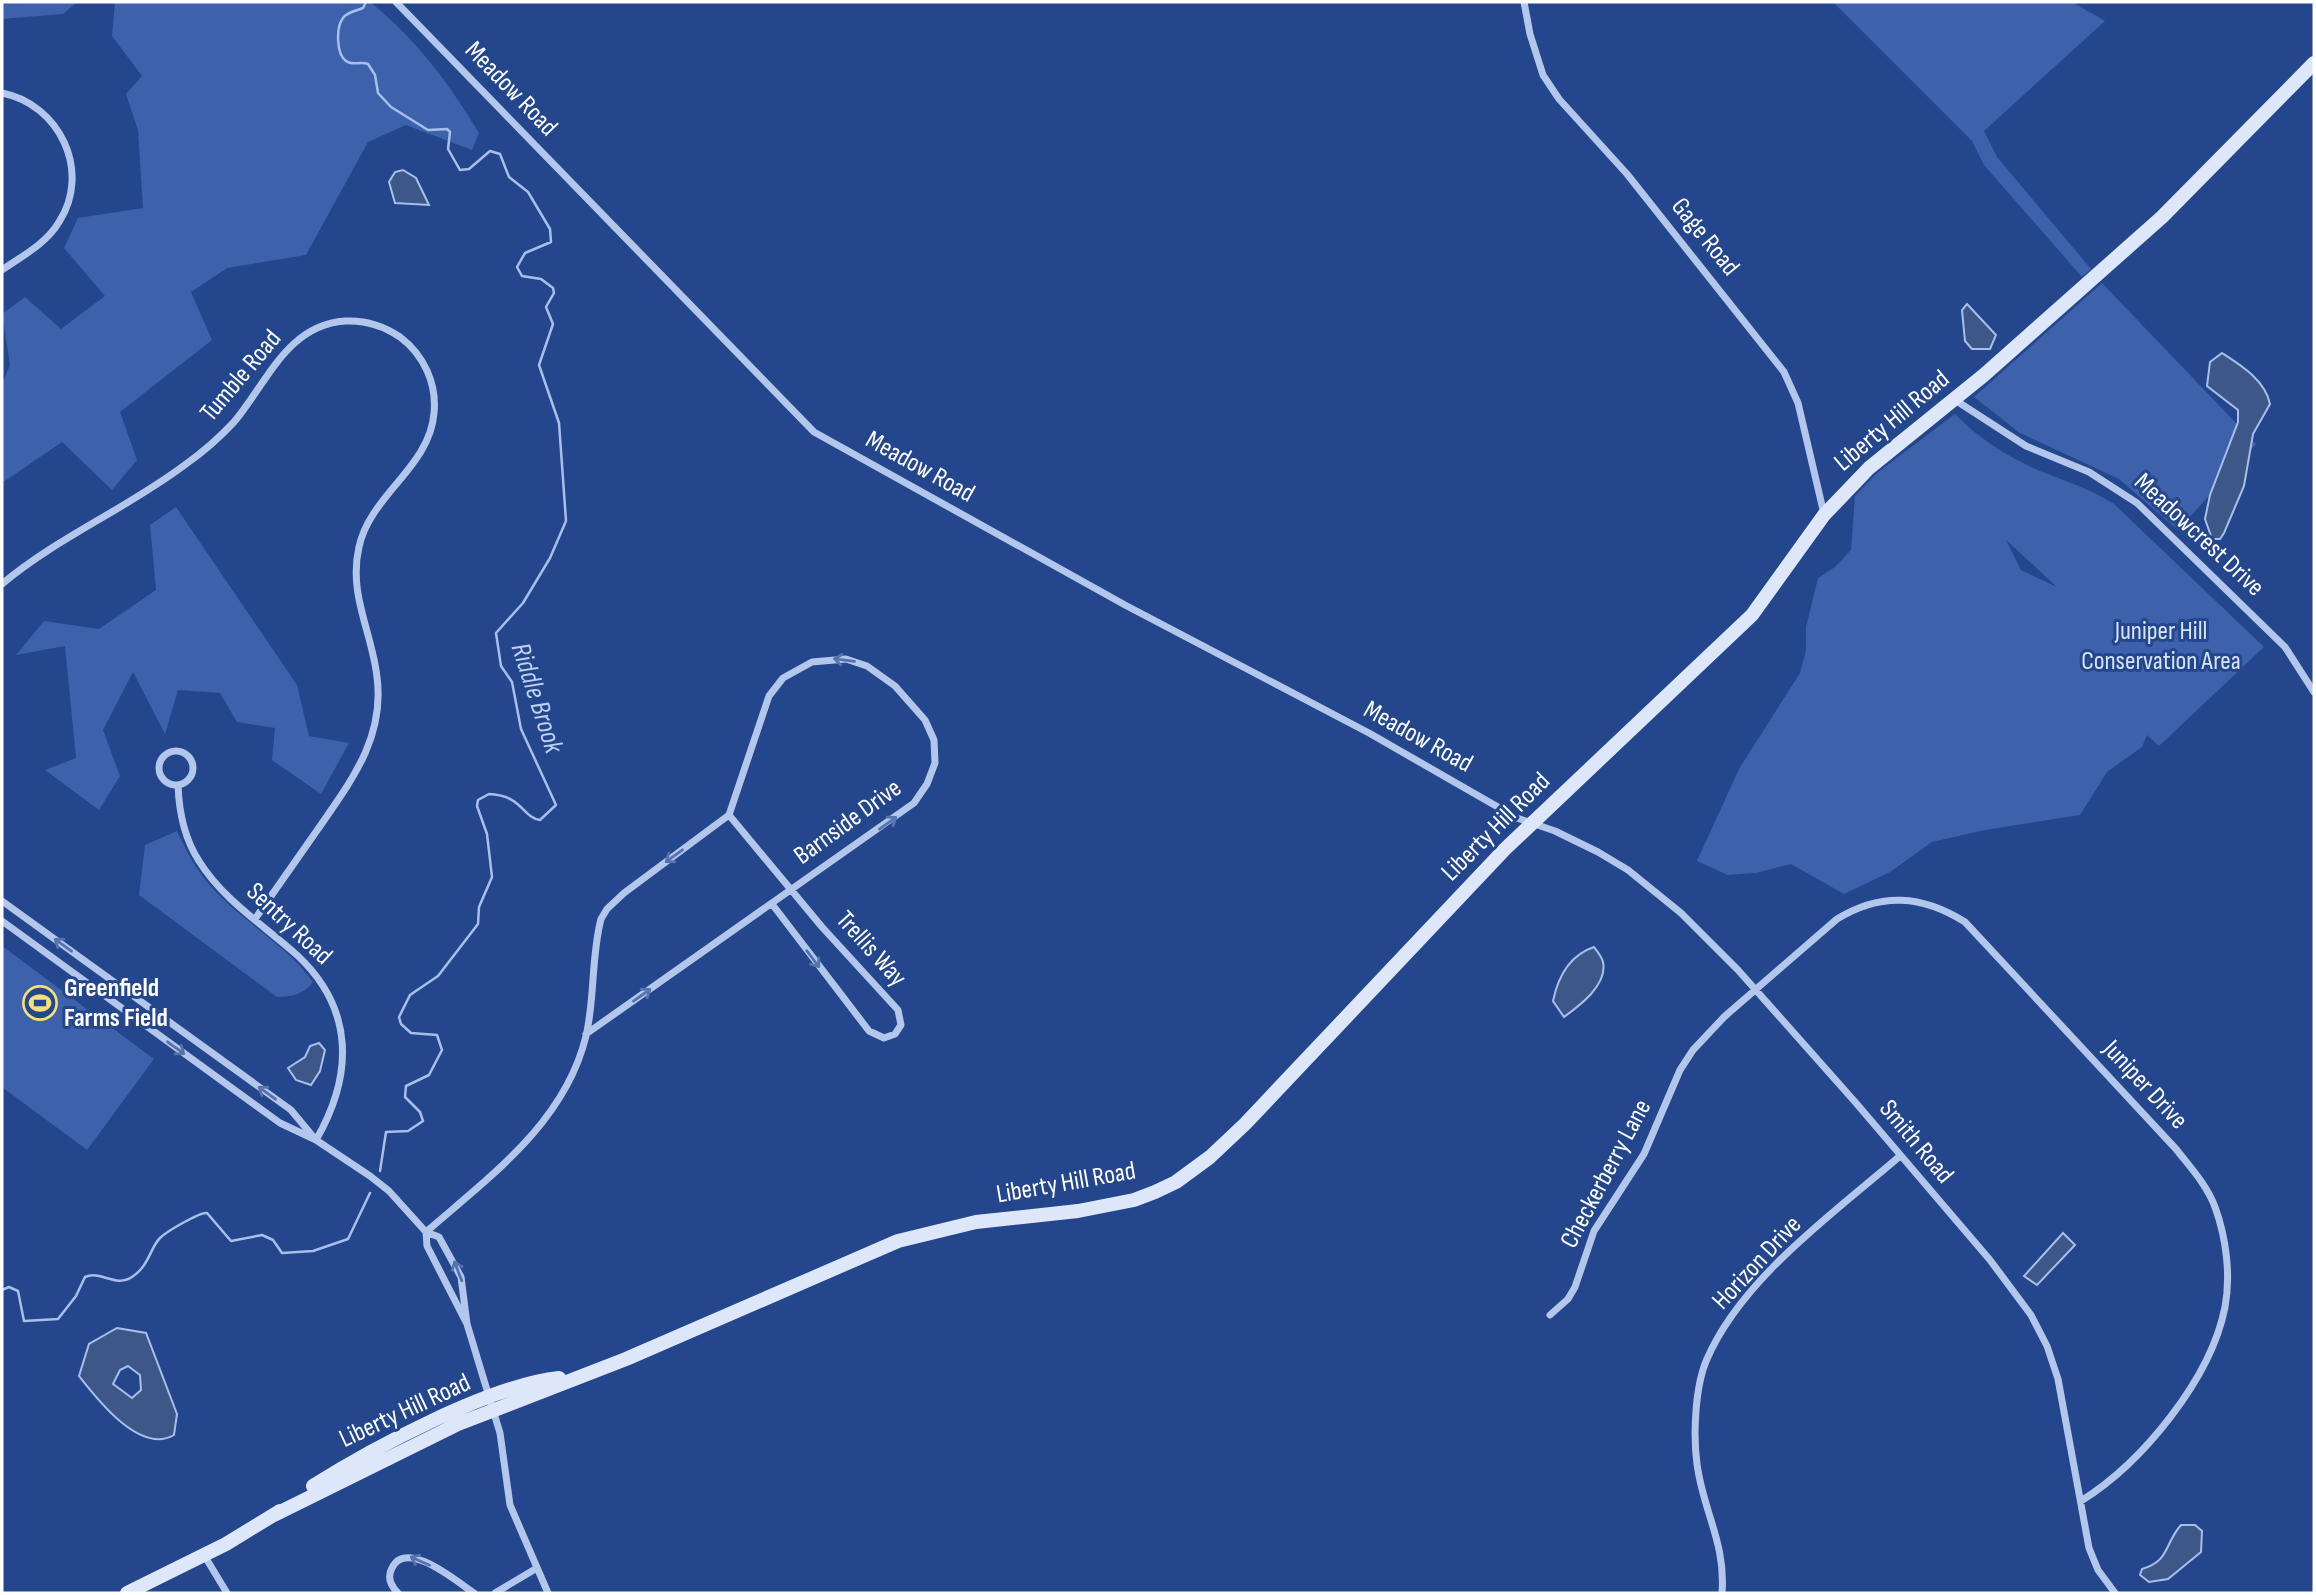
<svg xmlns="http://www.w3.org/2000/svg" width="2316" height="1595" font-family="'Sofia Sans Condensed',sans-serif">
<style>
.green{fill:#3d61ab;fill-rule:evenodd}
.water{fill:#3e5789;stroke:#a8bfeb;stroke-width:2;fill-rule:evenodd}
.lines{fill:none;stroke-linecap:round;stroke-linejoin:round}
.stream{stroke:#a8bfeb;stroke-width:2.5}
.street{stroke:#b3c6eb;stroke-width:7}
.secondary{stroke:#dee7f9;stroke-width:14}
.oneway{stroke:#5673ae}
.labels{text-anchor:middle;dominant-baseline:central;stroke-width:6;stroke-linejoin:round;paint-order:stroke}
.street-label{font-size:26px;fill:#fff;stroke:#24468d}
.park-label{font-size:26px;fill:#d8e3f8;stroke:#24468d}
.poi-label{font-size:26px;font-weight:bold;fill:#fff;stroke:#24468d;text-anchor:start}
.water-label{font-size:28px;font-style:italic;fill:#bfd1f2;stroke:#24468d}
</style>
<rect width="100%" height="100%" fill="#24468d"/>
<!-- green -->
<path class="green" d="M2,2H77L63,14L2,19Z
M115,2H370C416,39 449,83 479,133L472,150L406,125L368,142L306,255L227,268L191,292L212,340L120,412L137,460L112,490L62,442L2,483V384L10,365L2,314L25,297L61,329L105,296L64,248L78,218L143,208L138,130L126,94L142,76L112,36Z
M1833,2H2072L2105,21L1984,131L1997,157L2091,269L2082,277L1984,165L1972,141Z
M2102,283L2256,444L2178,530L2119,479L2020,433L1974,397Z
M1955,414C1977,437 2005,455 2035,469C2062,480 2089,488 2114,504L2264,647L2159,746L2147,735L2142,747L2107,772L2080,815L1985,830L1932,842L1890,872L1844,894L1791,864L1756,873L1728,875L1697,861L1739,769L1800,673L1806,650V627L1818,578L1835,567L1851,550L1855,496L1877,473ZM2006,540L2057,587L2021,570Z
M176,507L297,685L309,736L349,743L321,794L272,760L275,728L237,722L220,693L178,690L165,734L133,672L103,730L120,776L99,810L45,770L76,758L65,646L16,655L44,621L99,629L156,590L150,525Z
M177,831C188,855 199,875 218,894C248,925 288,947 313,982C304,994 292,997 277,997L139,895L145,845Z
M2,946L154,1059L87,1150L2,1087Z"/>
<!-- water -->
<path class="water" d="M403,170L416,178L429,205L395,203L389,182L395,172Z
M1967,304L1996,335L1990,349H1972L1965,341L1962,310Z
M2222,353C2242,366 2265,380 2270,404L2253,434L2244,486L2224,533L2220,539H2212L2205,519L2210,495L2238,422V410L2207,386L2210,362Z
M1594,947C1597,951 1602,957 1603,962C1608,985 1579,1006 1564,1017L1553,1001C1558,977 1570,955 1594,947Z
M319,1043L325,1050L320,1071L311,1085L296,1080L288,1068L305,1057L310,1046Z
M2063,1233L2075,1245L2037,1285L2024,1276Z
M117,1328L146,1333L177,1414L174,1435C140,1455 97,1399 79,1376L89,1344ZM128,1366L140,1375L141,1390L132,1398L113,1384L120,1370Z
M2181,1525H2195L2202,1531L2201,1552L2168,1579L2149,1582L2140,1575L2142,1569C2170,1561 2164,1544 2181,1525Z"/>
<g class="lines">
<!-- stream -->
<path class="stream" d="M366,2L363,8C356,11 347,12 343,18C336,27 336,54 346,61C352,66 361,61 368,64L375,75L378,93L391,107L428,130L447,129L450,132L448,149L460,170L469,169L490,151L500,154L509,177L528,192L550,229L551,242L525,253L517,267L522,276L541,279L553,288L554,293L546,307L553,324L539,365L559,423L566,521L550,558L523,603L496,633L501,666L512,682L521,729L556,805L540,820C523,818 522,795 489,794L478,800L477,806L487,834L492,877L479,907L478,924L438,976L410,995L399,1017L401,1024L411,1033L437,1035L442,1050L429,1075L406,1086L405,1097L420,1112L423,1121L408,1131L386,1132L380,1171
M2,1290L9,1287L18,1291L24,1321L58,1319L76,1296L85,1277C101,1270 115,1288 132,1277C149,1266 150,1248 160,1238C167,1231 200,1212 207,1213L231,1241L262,1235L273,1240L282,1253L313,1251L348,1239L370,1193"/>
<!-- street -->
<path class="street" d="M396,2L814,432L1125,605L1369,733L1517,818L1555,831L1598,852L1628,870L1681,913L1738,970L1856,1103L1990,1260L2031,1315L2047,1346L2058,1379L2089,1548L2098,1570L2115,1593
M1524,2L1530,34L1543,75L1559,99L1627,174L1784,372L1798,403L1824,514
M2,93C59,104 92,171 59,222C46,244 22,256 2,270
M1955,400L2026,446L2089,472L2137,503L2285,647L2314,692
M2,584C58,537 128,508 186,464C203,452 220,437 234,422C267,383 287,325 345,321C365,320 384,326 400,337C424,355 437,384 434,413C430,467 370,495 359,547C348,594 372,632 377,677C385,738 351,781 318,829C297,859 276,889 255,919
M159 768a17 17 0 1 1 34 0a17 17 0 1 1-34 0Z
M178,785C179,813 184,838 199,861C223,900 265,926 298,956C355,1010 353,1076 316,1140
M729,815L822,927L898,1010L901,1025L895,1034L884,1038L869,1031L772,904
M2,901L291,1110L315,1139
M2,921L280,1123L316,1140L370,1176L389,1191L426,1232L439,1237L461,1277L467,1324
M426,1232C489,1177 565,1123 586,1036C595,998 591,957 601,919L607,909L624,893L729,815L769,696L783,678L812,662L846,659L867,666L895,686L925,720L934,740L935,763L927,784L914,803L586,1034
M426,1232L427,1246L467,1324L500,1433L510,1505L548,1593
M1550,1315L1568,1299L1575,1287L1594,1231L1644,1154L1680,1070L1693,1050L1724,1017L1837,919C1881,892 1922,895 1965,922L2176,1149C2190,1167 2207,1185 2215,1207C2226,1237 2231,1275 2225,1307C2211,1379 2142,1463 2081,1501
M204,1555L227,1593
M398,1593C391,1586 387,1577 392,1568C406,1538 457,1582 474,1593
M495,1593L537,1568
M1722,1593C1726,1543 1703,1511 1697,1464C1693,1435 1695,1386 1707,1359C1742,1278 1835,1212 1900,1156"/>
<!-- secondary -->
<path class="secondary" d="M313,1486C371,1449 491,1385 559,1378
M274,1515L458,1424L626,1359L898,1241L976,1222L1078,1211L1134,1200L1155,1192L1176,1182L1210,1157L1245,1124L1505,849L1752,615L1824,515L1869,468L1984,375L2162,217L2314,63
M127,1593L226,1544L280,1511"/>
</g>
<!-- one-way arrows -->
<defs><path id="oneway-shaft" d="M-6 0H5M1.5-3L5.5 0L1.5 3" fill="none" stroke-width="1.6" stroke-linecap="round" stroke-linejoin="round" transform="scale(1.75)"/></defs>
<g class="oneway">
<use href="#oneway-shaft" transform="translate(844 660) rotate(-173)"/>
<use href="#oneway-shaft" transform="translate(888 823) rotate(-35)"/>
<use href="#oneway-shaft" transform="translate(674 856) rotate(144)"/>
<use href="#oneway-shaft" transform="translate(63 945) rotate(-144)"/>
<use href="#oneway-shaft" transform="translate(813 959) rotate(53)"/>
<use href="#oneway-shaft" transform="translate(642 995) rotate(-35)"/>
<use href="#oneway-shaft" transform="translate(176 1048) rotate(36)"/>
<use href="#oneway-shaft" transform="translate(267 1093) rotate(-144)"/>
<use href="#oneway-shaft" transform="translate(458 1271) rotate(-111)"/>
<use href="#oneway-shaft" transform="translate(420 1561) rotate(-156)"/>
</g>
<!-- icons -->
<defs>
<g id="stadium-ring" transform="scale(1.75)"><circle r="9.5" fill="#24468d" stroke="#f5df77" stroke-width="1.5"/><path d="M0-5a6.5 5 0 1 0 0 10a6.5 5 0 1 0 0-10ZM-3.5-1.8h7v3.6h-7Z" fill="#f5df77"/></g>
</defs>
<g fill-rule="evenodd">
<use href="#stadium-ring" x="40" y="1003"/>
</g>
<g class="labels">
<!-- street labels -->
<g class="street-label">
<text transform="translate(511 89) rotate(46)">Meadow Road</text>
<text transform="translate(1705 237) rotate(51)">Gage Road</text>
<text transform="translate(241 376) rotate(-50)">Tumble Road</text>
<text transform="translate(1892 421) rotate(-40)">Liberty Hill Road</text>
<text transform="translate(920 467) rotate(29)">Meadow Road</text>
<text transform="translate(2199 535) rotate(43)">Meadowcrest Drive</text>
<text transform="translate(1418 737) rotate(29)">Meadow Road</text>
<text transform="translate(848 822) rotate(-36)">Barnside Drive</text>
<text transform="translate(1496 827) rotate(-45)">Liberty Hill Road</text>
<text transform="translate(289 924) rotate(43)">Sentry Road</text>
<text transform="translate(871 949) rotate(48)">Trellis Way</text>
<text transform="translate(2145 1085) rotate(47)">Juniper Drive</text>
<text transform="translate(1916 1142) rotate(50)">Smith Road</text>
<text transform="translate(1606 1174) rotate(-62)">Checkerberry Lane</text>
<text transform="translate(1066 1183) rotate(-10)">Liberty Hill Road</text>
<text transform="translate(1757 1263) rotate(-47)">Horizon Drive</text>
<text transform="translate(405 1411) rotate(-25)">Liberty Hill Road</text>
</g>
<!-- park labels -->
<g class="park-label">
<text x="2161" y="631">Juniper Hill<tspan x="2161" dy="30">Conservation Area</tspan></text>
</g>
<!-- poi labels -->
<g class="poi-label">
<text x="64" y="988">Greenfield<tspan x="64" dy="30">Farms Field</tspan></text>
</g>
<!-- water labels -->
<g class="water-label">
<text transform="translate(537 698) rotate(72)">Riddle Brook</text>
</g>
</g>
<!-- border -->
<rect width="2316" height="1595" fill="none" stroke="#ffffff" stroke-width="7"/>
</svg>
